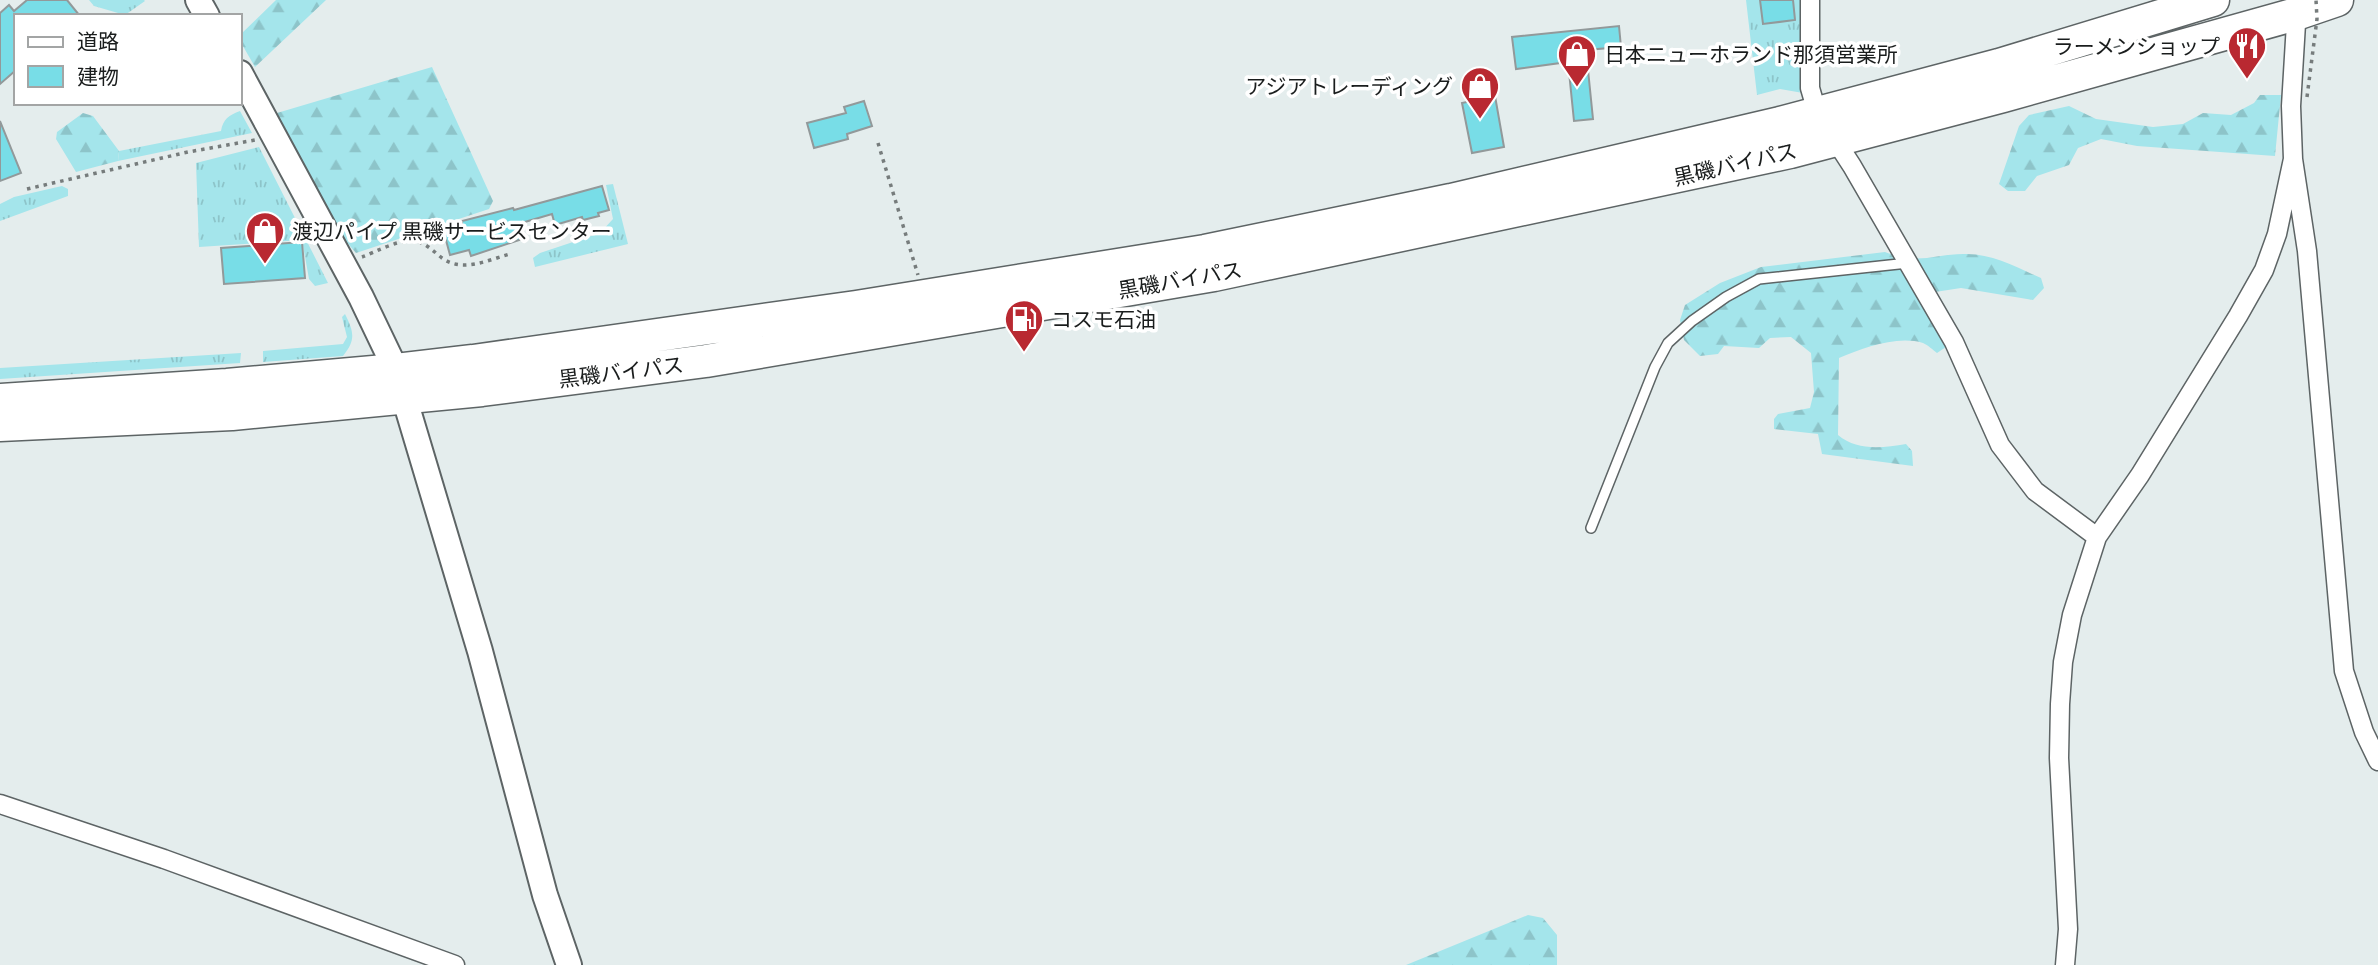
<svg xmlns="http://www.w3.org/2000/svg" width="2378" height="965" font-family="'Zilla Slab','Noto Sans JP',serif">
<style>
.grass{fill:url(#grass-tufts)}
.forest{fill:url(#forest-firs)}
.building{fill:#78dde7;stroke:#92999a;stroke-width:2}
.lines{fill:none;stroke-linecap:round;stroke-linejoin:round}
.lane-casing{stroke:#5d6465;stroke-width:12}
.street-casing{stroke:#5d6465;stroke-width:21}
.secondary-casing{stroke:#5d6465;stroke-width:28}
.highway-casing{stroke:#5d6465;stroke-width:35}
.path{stroke:#767c7c;stroke-width:3.5;stroke-dasharray:3.5 5;stroke-linecap:butt}
.lane{stroke:#fff;stroke-width:9}
.street{stroke:#fff;stroke-width:18}
.secondary{stroke:#fff;stroke-width:24}
.highway{stroke:#fff;stroke-width:32}
.path-bridge{stroke:#767c7c;stroke-width:3.5;stroke-dasharray:3.5 5;stroke-linecap:butt}
.labels{text-anchor:middle;dominant-baseline:central;stroke-width:7;stroke-linejoin:round;paint-order:stroke}
.poi-label{font-size:21px;fill:#1a1d1d;stroke:#fff;text-anchor:start}
.street-label{font-size:21px;fill:#1a1d1d;stroke:#fff}
</style>
<defs>
<pattern id="grass-tufts" width="24" height="20" patternUnits="userSpaceOnUse" patternTransform="scale(1.75)"><rect width="24" height="20" fill="#a4e5eb"/><path d="M3 7l-1-3M5 7V3M7 7l1-3M15 17l-1-3M17 17v-4M19 17l1-3" fill="none" stroke="#8dc4c9"/></pattern>
<pattern id="forest-firs" width="22" height="20" patternUnits="userSpaceOnUse" patternTransform="scale(1.75)"><rect width="22" height="20" fill="#a4e5eb"/><path d="M5 1l3.5 6h-7zM16 11l3.5 6h-7z" fill="#8dc4c9"/></pattern>
</defs>
<rect width="100%" height="100%" fill="#e4eded"/>
<!-- grass -->
<path class="grass" d="M89,0H144L145,1L125,15L94,6Z
M1746,0H1762L1764,24L1795,20L1793,0H1802L1803,93L1780,89L1757,95Z
M240,111L252,133L118,161L119,151L221,131C223,119 229,115 240,111Z
M259,147L328,283L315,286L309,279L302,240L199,247L196,163Z
M613,184L628,244L535,267L533,258L540,253L600,233L613,219L606,185Z
M62,186L68,189V196L0,221V204L14,197Z
M345,314C354,332 356,340 343,356L263,362V351L343,344L347,337L342,317Z
M241,353L240,363L0,379V368Z"/>
<!-- forest -->
<path class="forest" d="M276,0H326L255,67L240,41V35Z
M432,67L493,201L489,209L356,253L344,239L277,113Z
M2260,95H2281L2275,156L2137,146L2101,139L2078,148L2069,165L2037,176L2025,191H2008L1999,184L2019,126L2029,115L2069,106L2096,119L2153,127L2183,124L2203,113L2231,115L2254,103Z
M83,113L93,116L119,151L118,161L76,172L56,139L57,132Z
M1885,252C1921,266 1934,253 1967,254C1993,254 2018,268 2041,278L2044,288L2033,300L1961,288L1922,294L1946,347L1937,353C1933,350 1928,345 1923,343C1897,335 1863,348 1839,358L1838,435C1857,451 1882,448 1906,444L1912,451L1913,466L1822,454L1818,434L1774,429V419L1778,414L1810,408L1814,392L1811,353L1791,337L1770,338L1759,348L1724,346L1718,354L1700,356L1684,340L1680,320L1685,305L1720,283L1761,267Z
M1528,915L1543,918L1557,935V965H1406Z"/>
<!-- building -->
<path class="building" d="M27,0H67L80,16H16V70L0,84V13L9,5L14,11Z
M1760,0H1793L1795,20L1763,24Z
M1619,26L1621,47L1586,50L1593,119L1574,121L1568,62L1516,69L1512,37Z
M1495,96L1504,147L1472,153L1462,103Z
M864,101L872,126L847,134L848,139L814,148L807,123L846,113L844,107Z
M0,121L21,173L0,181Z
M602,186L609,210L598,213L599,216L583,220L582,217L555,225L552,214L518,224L522,239L471,256L469,250L450,255L443,229L462,224V221L513,208L514,210Z
M302,242L305,278L224,284L221,248Z"/>
<g class="lines">
<!-- lane casing -->
<g class="lane-casing">
<path id="lane" d="M1591,528L1655,367L1668,343L1692,321L1726,297L1759,279L1908,263"/>
</g>
<!-- street casing -->
<g class="street-casing">
<path id="street" d="M1810,0V88L1817,112L1852,166L1954,342L2000,445L2035,491L2097,537
M2297,7L2291,106L2293,159L2307,251L2344,671L2364,732L2378,761
M0,804L164,859L455,965
M2065,965L2068,929L2059,758L2060,704L2063,662L2072,615L2097,537L2140,475L2238,316L2264,270L2277,234L2293,159"/>
</g>
<!-- secondary casing -->
<g class="secondary-casing">
<path id="secondary" d="M198,0L207,16
M240,73L361,297L396,370L480,651L545,895L569,965"/>
</g>
<!-- highway casing -->
<g class="highway-casing">
<path id="highway" d="M0,400L227,385L396,370L473,361L856,307L1205,251L1451,200L1780,123L1999,65L2213,0
M0,425L232,414L482,390L706,361L1214,275L1790,152L2003,96L2296,14L2337,0"/>
</g>
<!-- path -->
<path class="path" d="M878,143L918,275
M27,189L188,152L255,140
M362,257C376,252 398,239 414,241C425,242 433,251 442,258C462,273 488,260 510,254"/>
<!-- lane -->
<use href="#lane" class="lane"/>
<!-- street -->
<use href="#street" class="street"/>
<!-- secondary -->
<use href="#secondary" class="secondary"/>
<!-- highway -->
<use href="#highway" class="highway"/>
<!-- path-bridge -->
<path class="path-bridge" d="M2307,97L2317,19L2316,0"/>
</g>
<!-- icons -->
<defs>
<g id="restaurant-pin" transform="scale(2.0125)"><path d="M0 17L-7.5 6A9.5 9.5 0 1 1 7.5 6Z" fill="#b92931" stroke="#fff"/><path d="M-5-6h1v4h1v-4h1v4h1v-4h1v5L-1.5 .5V6h-2V.5L-5-1ZM5-6V6H3V1.5H1.5Q1.5-4 5-6Z" fill="#fff"/></g>
<g id="shop-pin" transform="scale(2.0125)"><path d="M0 17L-7.5 6A9.5 9.5 0 1 1 7.5 6Z" fill="#b92931" stroke="#fff"/><path d="M-5-2.5h2.3a2.7 3.5 0 0 1 5.4 0H5L5.5 6h-11ZM-1.5-2.5h3a1.5 2.3 0 0 0-3 0Z" fill="#fff"/></g>
<g id="fuel-pin" transform="scale(2.0125)"><path d="M0 17L-7.5 6A9.5 9.5 0 1 1 7.5 6Z" fill="#b92931" stroke="#fff"/><path d="M-5.5-6h7V0h2V4h1.3V-2.5L3-4.5l.8-.8L6-3V5H2.5V1h-1V6h-7ZM-4.2-4.7v3.2H.2V-4.7Z" fill="#fff"/></g>
</defs>
<g fill-rule="evenodd">
<use href="#restaurant-pin" x="2247" y="46"/>
<use href="#shop-pin" x="1577" y="54"/>
<use href="#shop-pin" x="1480" y="86"/>
<use href="#shop-pin" x="265" y="231"/>
<use href="#fuel-pin" x="1024" y="319"/>
</g>
<g class="labels">
<!-- poi labels -->
<g class="poi-label">
<text x="2220" y="46" text-anchor="end">ラーメンショップ</text>
<text x="1604" y="54">日本ニューホランド那須営業所</text>
<text x="1453" y="86" text-anchor="end">アジアトレーディング</text>
<text x="292" y="231">渡辺パイプ 黒磯サービスセンター</text>
<text x="1051" y="319">コスモ石油</text>
</g>
<!-- street labels -->
<g class="street-label">
<text transform="translate(1735 164) rotate(-13)">黒磯バイパス</text>
<text transform="translate(1180 280) rotate(-10)">黒磯バイパス</text>
<text transform="translate(621 372) rotate(-7)">黒磯バイパス</text>
</g>
</g>
<!-- legend -->
<rect x="14" y="14" width="228" height="91" fill="#ffffff" stroke="#a3a5a5" stroke-width="2"/>
<rect x="28" y="37" width="35" height="10" fill="#ffffff" stroke="#a3a5a5" stroke-width="2"/>
<text x="77" y="49" font-size="21" fill="#1a1d1d">道路</text>
<rect x="28" y="66" width="35" height="21" fill="#78dde7" stroke="#a3a5a5" stroke-width="2"/>
<text x="77" y="84" font-size="21" fill="#1a1d1d">建物</text>
</svg>
